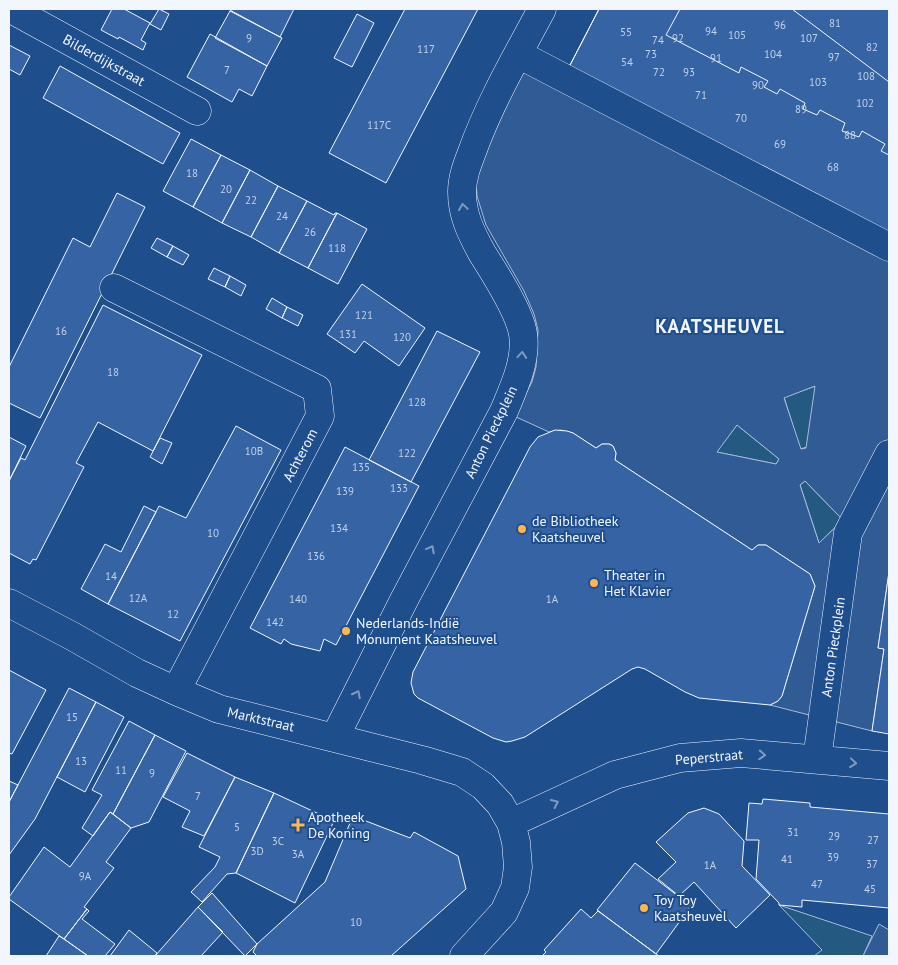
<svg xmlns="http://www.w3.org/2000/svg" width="898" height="965" font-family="'PT Sans',sans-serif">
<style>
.green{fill:#245a82;stroke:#a8bbd7}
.parking{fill:#305b95;stroke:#a8bbd7;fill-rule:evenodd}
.building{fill:#3563a3;stroke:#f2f6ff}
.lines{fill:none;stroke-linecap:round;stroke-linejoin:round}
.minor-casing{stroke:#f2f6ff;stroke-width:29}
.minor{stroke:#1f4e8c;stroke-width:28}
.oneway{stroke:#7e9ac0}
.poi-dot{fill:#ffb74d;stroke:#1f4e8c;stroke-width:2}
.labels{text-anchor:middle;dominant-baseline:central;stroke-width:4;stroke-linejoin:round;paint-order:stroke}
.number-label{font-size:11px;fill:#c3d1e8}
.street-label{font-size:14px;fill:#f2f6ff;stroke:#1f4e8c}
.poi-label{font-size:14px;fill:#f2f6ff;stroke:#1f4e8c;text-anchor:start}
.district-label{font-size:19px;font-weight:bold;letter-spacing:1px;fill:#f2f6ff;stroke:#1f4e8c}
</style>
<rect width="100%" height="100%" fill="#1f4e8c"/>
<!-- green -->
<path class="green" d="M816,386L807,447L800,449L784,397Z
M737,425L779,459L776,464L716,452Z
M805,481L843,520L819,543L800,485Z
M779,905L872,936L863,956H814L822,950Z"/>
<!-- parking -->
<path class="parking" d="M522,72L536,76L889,237V572L878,648L884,649L872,731L770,705L778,701L782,696L815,586L810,574L766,545H758L752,550L615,460L616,453L613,446L610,444H602L596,448L573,433L561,430L549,432L514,416L532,382L536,367L538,330L534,314L524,291L486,225L477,196L476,182L479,165ZM815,386L806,448L801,449L784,398ZM737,425L779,459L776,464L717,452ZM805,481L843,520L819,543L800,485Z
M879,924L889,930V956H863Z"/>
<!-- building -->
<path class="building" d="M112,9H124L150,23L141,40L146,43L143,50L119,37L118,39L101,30Z
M159,9L169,14L161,30L150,24Z
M228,9H294L280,37Z
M405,9H478L386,183L329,153Z
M599,9H680L666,35L739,73L741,67L768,81L764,87L777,94L780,89L805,103L803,109L817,115L820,110L845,123L842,131L859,137L862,131L885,144L881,151L889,155V237L568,69Z
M599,9H889V237L568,69Z
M792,9H889V82Z
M230,11L282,38L267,66L215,38Z
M357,14L374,23L352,67L334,58Z
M210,34L267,66L252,96L239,89L232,102L187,77Z
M9,45L30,56L20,75L9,69Z
M60,66L180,133L163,164L43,98Z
M191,139L221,155L193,207L163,191Z
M221,155L250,170L222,223L193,207Z
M250,170L278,186L251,237L222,223Z
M278,186L307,201L279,253L251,237Z
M117,193L145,207L40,418L9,403V367L73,238L90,247Z
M307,201L334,215L335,213H337L308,268L279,253Z
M337,213L367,229L338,284L308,268Z
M157,238L173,246L167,257L151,248Z
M173,246L189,255L183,265L167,257Z
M214,268L230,276L225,287L208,279Z
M230,276L246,285L241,296L225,287Z
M362,284L425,328L399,366L364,341L355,353L327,334Z
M272,298L287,307L282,318L266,309Z
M103,305L202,355L153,451L98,422L76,463L84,467L36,560L33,559L30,564L9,553V481L21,458L25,460Z
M287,307L303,315L298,326L282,318Z
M437,331L480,352L411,482L369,460Z
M236,426L281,450L180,641L108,604L159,506L186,518Z
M555,430L567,431L573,433L596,448L602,444H609L613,446L616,453L615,460L752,550L758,545H766L810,574L815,586L782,696L778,701L770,705L699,698L685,692L645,669L638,667L632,669L525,737L512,741L506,742L493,738L418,698L414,694L411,683L413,672L530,447L538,437Z
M9,437L26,446L9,481Z
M160,438L172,443L162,464L150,457Z
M345,447L419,486L336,645L324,639L320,651L291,644L284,639L281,644L250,628Z
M144,506L156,512L108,604L81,589L105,544L121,552Z
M889,572V734L872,731L884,649L878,648Z
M9,670L46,690L12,754L9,753Z
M69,688L96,702L35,819L9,855V802Z
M96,702L124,717L85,792L57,777Z
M129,721L155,735L113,814L110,812L93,836L82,828L102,795L92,790Z
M155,735L186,751L149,822L131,828L113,814Z
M187,753L235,777L204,836L182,827L190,811L163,797Z
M235,777L274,793L236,873L227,874L202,902L191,892L215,867L220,857L199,847Z
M9,781L18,785L9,802Z
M274,793L334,821L295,903L236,873Z
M763,799L810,803V807L889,814V908L802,900V907L779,905V903L756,879L759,840H746L749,803L762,804Z
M704,808L719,814L744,841L742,866L770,895L736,928L694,882L679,896L658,879L676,862L656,842L688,813Z
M110,812L131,828L106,862L114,868L84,907L87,909L64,939L9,899V897L44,847L70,867Z
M353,816L410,838L414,832L458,856L466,889L391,956H257L253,952L257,944L325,882Z
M635,863L691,906L656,954L597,910Z
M212,893L257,944L245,956L198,907Z
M198,907L223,932L201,956H155Z
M87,909L89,911L82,919L115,944L105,956H88L64,939Z
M581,909L591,918L598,911L659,956H542L546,952L544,950Z
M129,930L157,953L155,956H110Z
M59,936L64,939L88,956H46Z"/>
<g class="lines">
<!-- minor casing -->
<g class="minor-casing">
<path id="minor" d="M11,9L197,111
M518,54L889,247
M114,288L317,389L320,416L176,691
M9,603L72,636L137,673L176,691L219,709L422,760L462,772L483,786L500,804L511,823L516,842L518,867L515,888L504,912L464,956
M335,737L404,600L504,411C514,387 527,360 523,334C520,312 494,272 482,253C471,233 462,215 462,192C462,178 467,165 472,152C490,102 517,56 542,9
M817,759L848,533L889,454
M511,823L615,775L680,758L741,753L889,766"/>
</g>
<!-- minor -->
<use href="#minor" class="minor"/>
</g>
<!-- one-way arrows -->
<defs><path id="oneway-chevron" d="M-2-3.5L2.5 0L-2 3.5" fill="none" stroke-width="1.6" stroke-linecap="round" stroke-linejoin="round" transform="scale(1.25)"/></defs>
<g class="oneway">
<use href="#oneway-chevron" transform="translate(463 207) rotate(-98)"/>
<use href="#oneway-chevron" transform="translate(522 355) rotate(-85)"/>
<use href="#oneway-chevron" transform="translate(431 549) rotate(-62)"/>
<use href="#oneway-chevron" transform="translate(357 694) rotate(-63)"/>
<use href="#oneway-chevron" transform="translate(762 755) rotate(4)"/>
<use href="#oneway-chevron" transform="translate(853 763) rotate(6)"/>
<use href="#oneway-chevron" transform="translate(555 803) rotate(-25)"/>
</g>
<!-- markers -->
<g class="poi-dot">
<circle cx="522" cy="529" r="5"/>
<circle cx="594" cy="583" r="5"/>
<circle cx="346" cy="631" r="5"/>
<path d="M295.5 817.5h5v5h5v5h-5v5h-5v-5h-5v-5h5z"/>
<circle cx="644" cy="908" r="5"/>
</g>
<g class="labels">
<!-- number labels -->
<g class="number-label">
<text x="835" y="23">81</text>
<text x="780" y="25">96</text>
<text x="711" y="31">94</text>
<text x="626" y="32">55</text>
<text x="737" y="35">105</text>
<text x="249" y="38">9</text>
<text x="678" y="38">92</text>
<text x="809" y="38">107</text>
<text x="658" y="40">74</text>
<text x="872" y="47">82</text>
<text x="426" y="49">117</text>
<text x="651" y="54">73</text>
<text x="773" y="54">104</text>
<text x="834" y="57">97</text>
<text x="716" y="58">91</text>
<text x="627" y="62">54</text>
<text x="227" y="70">7</text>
<text x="659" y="72">72</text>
<text x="689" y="72">93</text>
<text x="866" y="76">108</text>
<text x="818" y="82">103</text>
<text x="758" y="85">90</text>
<text x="701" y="95">71</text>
<text x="865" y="103">102</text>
<text x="801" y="109">89</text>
<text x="741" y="118">70</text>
<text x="379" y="125">117C</text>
<text x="850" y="135">88</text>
<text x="780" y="144">69</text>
<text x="833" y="167">68</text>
<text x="192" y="173">18</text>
<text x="226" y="189">20</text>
<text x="251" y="200">22</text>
<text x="282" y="216">24</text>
<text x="310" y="232">26</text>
<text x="337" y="248">118</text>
<text x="364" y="315">121</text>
<text x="61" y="331">16</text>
<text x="348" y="334">131</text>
<text x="402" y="337">120</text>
<text x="113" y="372">18</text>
<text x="417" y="402">128</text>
<text x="254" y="451">10B</text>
<text x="407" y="453">122</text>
<text x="361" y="467">135</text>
<text x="399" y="488">133</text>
<text x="345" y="491">139</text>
<text x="339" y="528">134</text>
<text x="213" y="533">10</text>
<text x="316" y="556">136</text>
<text x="111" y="576">14</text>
<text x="138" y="598">12A</text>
<text x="298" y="599">140</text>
<text x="552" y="599">1A</text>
<text x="173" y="614">12</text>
<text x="275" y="622">142</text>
<text x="72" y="717">15</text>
<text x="81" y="761">13</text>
<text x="121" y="770">11</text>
<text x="152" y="773">9</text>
<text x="198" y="796">7</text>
<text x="237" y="827">5</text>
<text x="793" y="832">31</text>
<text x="834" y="836">29</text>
<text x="873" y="840">27</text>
<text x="278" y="841">3C</text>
<text x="257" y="851">3D</text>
<text x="298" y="854">3A</text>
<text x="833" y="857">39</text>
<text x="787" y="859">41</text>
<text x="872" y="864">37</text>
<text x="710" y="865">1A</text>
<text x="85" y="876">9A</text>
<text x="817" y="884">47</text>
<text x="870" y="889">45</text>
<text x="356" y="922">10</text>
</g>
<!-- street labels -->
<g class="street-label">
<text transform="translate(104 60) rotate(29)">Bilderdijkstraat</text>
<text transform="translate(491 432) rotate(-64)">Anton Pieckplein</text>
<text transform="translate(300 455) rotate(-62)">Achterom</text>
<text transform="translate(833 647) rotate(-82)">Anton Pieckplein</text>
<text transform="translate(261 719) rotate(13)">Marktstraat</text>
<text transform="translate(709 757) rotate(-5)">Peperstraat</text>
</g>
<!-- poi labels -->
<g class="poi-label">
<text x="532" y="521">de Bibliotheek<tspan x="532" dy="16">Kaatsheuvel</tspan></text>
<text x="604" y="575">Theater in<tspan x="604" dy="16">Het Klavier</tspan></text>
<text x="356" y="623">Nederlands-Indië<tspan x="356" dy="16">Monument Kaatsheuvel</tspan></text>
<text x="308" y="817">Apotheek<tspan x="308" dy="16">De Koning</tspan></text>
<text x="654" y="900">Toy Toy<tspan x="654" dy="16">Kaatsheuvel</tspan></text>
</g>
<!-- district labels -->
<g class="district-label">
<text x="720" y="326">KAATSHEUVEL</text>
</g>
</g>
<!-- border -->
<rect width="898" height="965" fill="none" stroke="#f2f6ff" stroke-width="20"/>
</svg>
